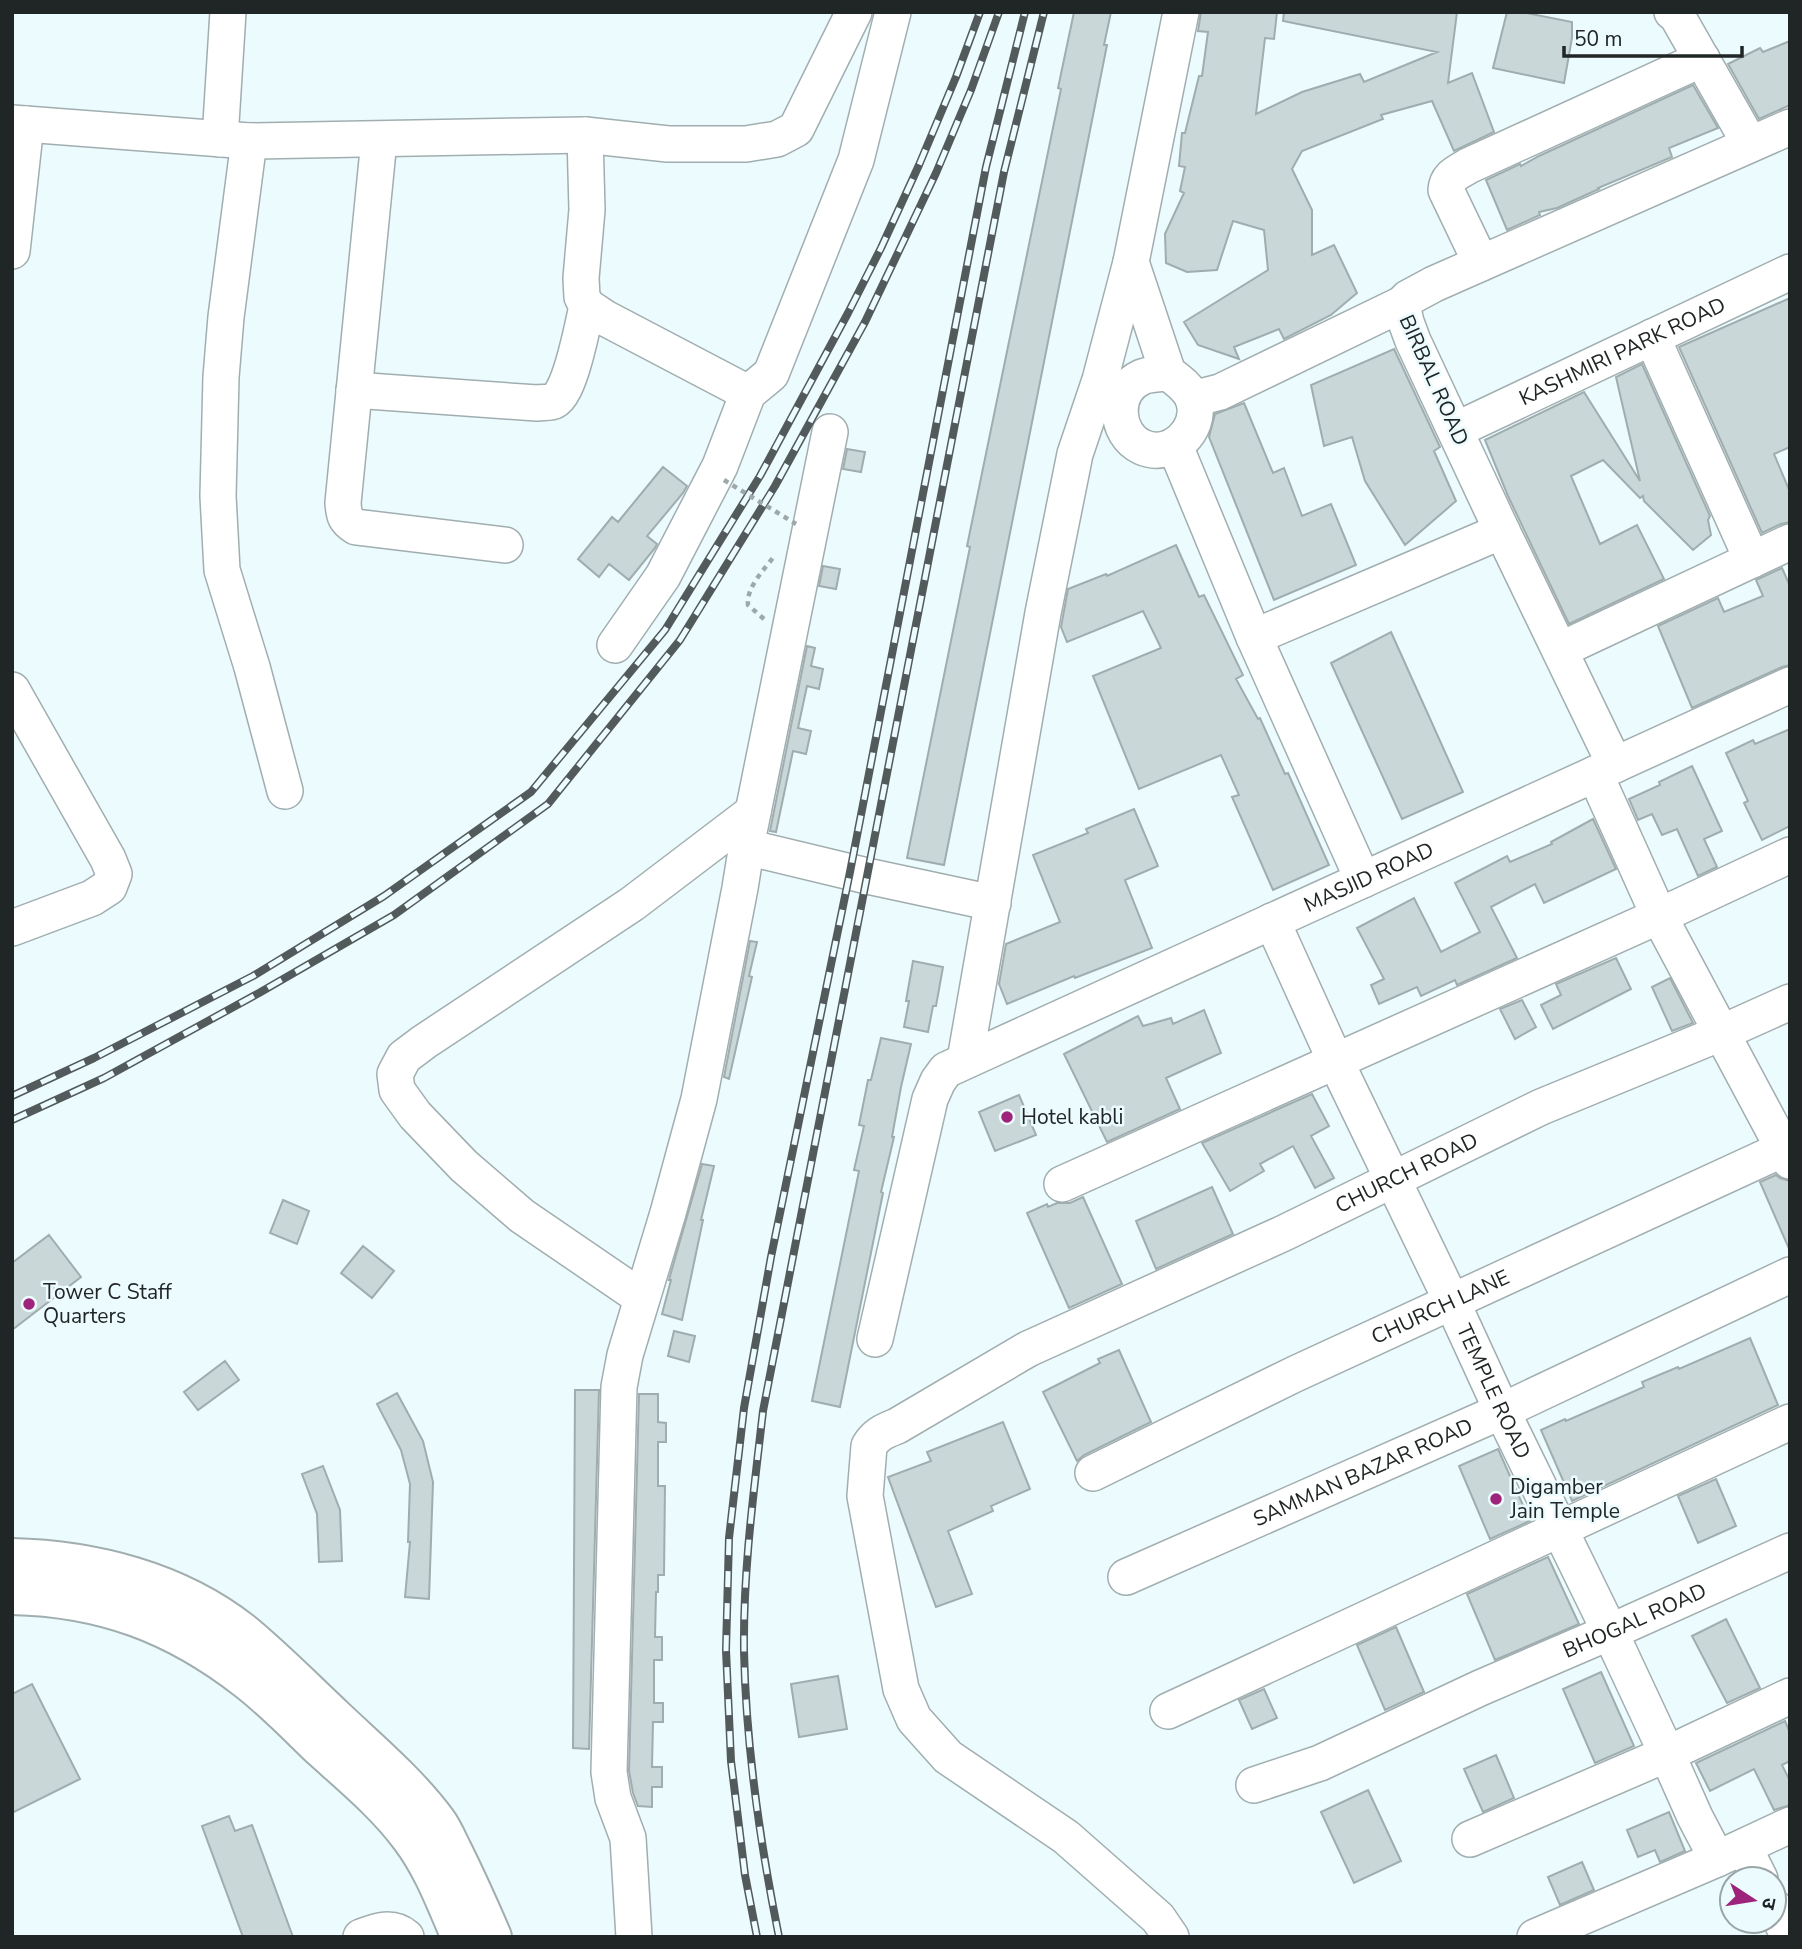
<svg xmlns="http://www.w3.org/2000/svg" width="1802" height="1949" font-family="'Nunito Sans','Noto Sans Devanagari',sans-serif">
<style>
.building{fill:#c9d7d9;stroke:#9fadaf;stroke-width:2}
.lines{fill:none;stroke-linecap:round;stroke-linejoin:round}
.minor-casing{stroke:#a1aeb0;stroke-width:38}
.major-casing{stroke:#a1aeb0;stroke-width:42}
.path{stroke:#9da8aa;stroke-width:4.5;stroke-dasharray:5 5;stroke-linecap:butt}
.minor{stroke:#fff;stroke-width:35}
.major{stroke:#fff;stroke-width:38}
.rail-casing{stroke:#535a5c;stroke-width:8}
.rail{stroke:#ecfbfd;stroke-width:5;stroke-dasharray:16;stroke-linecap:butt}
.path-bridge{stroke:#9da8aa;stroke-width:4.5;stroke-dasharray:5 5;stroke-linecap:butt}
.poi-dot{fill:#9d237b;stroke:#ecfbfd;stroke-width:2.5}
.labels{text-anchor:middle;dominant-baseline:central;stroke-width:5;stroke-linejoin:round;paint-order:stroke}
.street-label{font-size:21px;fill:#202526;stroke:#ecfbfd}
.poi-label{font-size:21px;fill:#202526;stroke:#ecfbfd;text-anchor:start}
</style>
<rect width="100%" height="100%" fill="#ecfbfd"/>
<!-- building -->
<path class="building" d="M1074,12H1111L1104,45H1107L944,865L907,858L970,547L967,546L1061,89L1058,88Z
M1201,12H1277L1274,39L1265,38L1256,114L1302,92L1360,74L1364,82L1437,52L1283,21L1284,12H1457L1448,83L1472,73L1494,132L1454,151L1432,101L1381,115L1383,119L1302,151L1292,169L1312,210V255L1334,245L1357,293L1331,315L1284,339L1279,329L1234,347L1239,359L1198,345L1184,322L1268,270L1264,230L1233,221L1217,270L1187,272L1166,263L1165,234L1184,193L1180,191L1185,167L1179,166L1182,133H1185L1199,76H1202L1208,32L1198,31Z
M1507,12H1522L1572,22V38L1564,83L1493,68Z
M1790,41V105L1759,119L1728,64L1760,48L1763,52Z
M1693,85L1718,128L1669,148L1672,157L1598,188L1599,189L1557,208L1539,212L1540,215L1507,230L1486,180L1520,164L1521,166L1539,156Z
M1790,298V447L1774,454L1790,492V522L1781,524L1762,533L1679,347Z
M1394,349L1440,447L1434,451L1456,501L1405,545L1365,481L1352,437L1324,446L1311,385Z
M1642,364L1710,516L1708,520L1711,535L1693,550L1644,501L1643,496L1640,498L1603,460L1571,476L1600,544L1637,525L1664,579L1569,624L1508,496L1485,440L1584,392L1640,481L1616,377Z
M1244,403L1273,473L1284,468L1302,516L1331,504L1356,565L1274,600L1209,437L1215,414Z
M847,449L865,452L861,472L843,469Z
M663,467L687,486L683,493L647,536L657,544L655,548L629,580L609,564L599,577L578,559L612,517L618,522Z
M1176,545L1199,597L1204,595L1243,675L1236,679L1258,719L1260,718L1285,774L1288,773L1329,865L1273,890L1232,797L1239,795L1221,755L1139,789L1093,676L1161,648L1143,611L1067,642L1061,627L1068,589L1106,574L1107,576Z
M823,566L840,569L836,589L819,586Z
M1782,568L1790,586V665L1782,667L1692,708L1658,626L1718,598L1724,612L1763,596L1756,580Z
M1391,632L1463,792L1402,819L1331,663Z
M807,646L815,648L811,666L823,669L819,689L807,686L798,728L811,731L806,754L793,751L776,832L770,831Z
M1790,729V826L1762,840L1744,803L1748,801L1726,753L1753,740L1755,744Z
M1692,766L1722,831L1704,839L1717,867L1698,876L1677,829L1662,835L1652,814L1638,820L1629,799L1660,785L1659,782Z
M1134,809L1158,866L1125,880L1152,948L1075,978L1074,976L1007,1004L999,984L1006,944L1060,922L1033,855L1088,833L1086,829Z
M1593,819L1616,869L1544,903L1535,884L1491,907L1517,958L1457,985L1455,980L1421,996L1417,987L1379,1004L1371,985L1384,979L1357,928L1414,898L1441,952L1480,932L1455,883L1507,856L1510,862L1552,844L1551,842Z
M750,941L757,942L749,976L752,977L729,1079L724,1077Z
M1616,958L1631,989L1553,1029L1541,1005L1561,995L1556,984Z
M913,961L943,967L936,1006H933L928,1032L904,1027L909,1001H906Z
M1670,978L1693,1023L1672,1031L1652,987Z
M1522,1000L1536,1027L1515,1039L1500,1009Z
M1204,1010L1221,1053L1166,1078L1180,1109L1107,1142L1064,1054L1138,1016L1143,1026L1171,1018L1173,1024Z
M881,1038L911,1044L901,1087L892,1137H894L881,1192L883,1193L840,1407L812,1401L859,1171L854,1170L864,1126L859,1125L868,1080H871Z
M1312,1094L1329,1126L1311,1136L1334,1178L1315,1188L1293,1146L1260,1164L1264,1171L1230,1191L1202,1143Z
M1019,1095L1036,1135L995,1151L979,1112Z
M702,1164L714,1166L701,1220H703L682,1320L662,1314L671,1280H669L670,1276Z
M1776,1175L1780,1178L1790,1181V1251L1760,1182Z
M1212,1187L1233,1234L1156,1269L1136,1221Z
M1083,1197L1122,1284L1069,1308L1027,1213L1047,1204L1048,1207L1057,1203H1070Z
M283,1200L309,1211L297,1244L270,1233Z
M49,1235L81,1277L12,1330V1263Z
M363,1246L394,1271L372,1298L341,1273Z
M674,1331L695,1336L689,1362L668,1356Z
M1750,1338L1778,1405L1572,1501L1541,1430L1565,1419L1566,1421L1644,1387L1642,1382L1678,1367L1679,1369Z
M1119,1350L1151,1422L1084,1455L1077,1461L1043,1392L1100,1363L1098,1359Z
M225,1361L239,1380L198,1410L184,1392Z
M575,1390H599L589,1749L573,1748Z
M397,1393L423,1441L433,1482L429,1599L405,1597L410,1542H408L410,1484L401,1450L377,1404Z
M639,1394H658V1422L666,1423V1442H658V1486H665L664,1575H658V1592H656L655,1637H662V1660H654V1703H663V1722H653L652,1767H662V1787H652V1807L638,1806L633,1793L629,1771Z
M1003,1422L1030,1489L991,1506L993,1511L948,1531L972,1594L936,1607L888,1477L931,1461L927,1452Z
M1498,1449L1530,1521L1490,1539L1459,1466Z
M323,1466L340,1510L342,1561L319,1562L317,1514L302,1474Z
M1716,1479L1736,1526L1698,1543L1678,1496Z
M1548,1557L1579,1624L1495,1660L1467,1594Z
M1726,1619L1760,1688L1727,1703L1692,1636Z
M1396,1627L1424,1692L1385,1710L1357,1645Z
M1601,1672L1634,1746L1595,1763L1563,1689Z
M838,1676L847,1729L799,1737L791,1684Z
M32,1684L80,1779L12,1813V1694Z
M1264,1689L1277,1718L1252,1729L1239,1700Z
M1785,1721L1790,1733V1761L1782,1765L1790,1781V1805L1774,1810L1754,1769L1710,1791L1696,1763Z
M1496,1755L1514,1798L1483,1812L1464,1769Z
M1368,1790L1401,1861L1354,1883L1321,1812Z
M1669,1812L1685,1851L1660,1862L1655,1850L1638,1857L1627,1830Z
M229,1816L235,1831L252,1825L293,1937H243L202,1826Z
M1582,1862L1594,1890L1560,1905L1548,1877Z"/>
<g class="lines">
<!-- minor casing -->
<g class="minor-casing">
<g id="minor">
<path d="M1672,12L1676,14L1750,144"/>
<path d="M12,123L249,141L585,135L668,144H746L777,139L796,129L854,12"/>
<path d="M585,135L587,210L581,278L582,297L587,306L605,318L748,393"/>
<path d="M220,139L228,12"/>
<path d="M379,140L343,503C344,516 345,520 356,527L505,545"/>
<path d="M249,141L226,317L221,377L218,496L222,570L252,667L285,791"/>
<path d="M12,251L26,124"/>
<path d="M1131,262L1168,373"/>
<path d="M1481,263L1446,190C1447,176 1457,173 1468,166L1702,59"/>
<path d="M1652,337L1752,560"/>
<path d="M1168,373C1178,380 1190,389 1194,401C1202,430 1171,460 1142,447C1114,434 1112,390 1142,377C1149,374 1160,374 1168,373Z"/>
<path d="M354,390L537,403C542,402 550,403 554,401C570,394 583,324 587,306"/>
<path d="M1193,399L1220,392L1402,304"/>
<path id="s1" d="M1456,430L1790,272"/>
<path d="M1175,446L1254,637L1363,880"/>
<path d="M1254,637L1502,531"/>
<path d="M615,645L663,576L720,466L748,393L771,374L856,160L893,12"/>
<path d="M1560,650L1790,542"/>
<path d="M12,690L108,859L114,874L109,887L92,898L12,928"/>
<path d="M1615,765L1502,531L1413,341L1406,322L1402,304L1408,298L1434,284L1790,127"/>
<path d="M1595,774L1659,916L1790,1161"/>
<path d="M746,847L867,876L993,903"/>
<path id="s2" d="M1272,921L1335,1060L1452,1302L1502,1411L1610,1632L1667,1754L1695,1817L1717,1859"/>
<path d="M965,1060L1043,613L1075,454L1100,380L1131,262L1181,12"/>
<path d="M1062,1184L1659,916L1790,855"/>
<path d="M642,1298L522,1216L464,1166L415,1115L397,1090L395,1074L404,1057L424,1042L632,904L753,812"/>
<path id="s3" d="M875,1339L930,1099L938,1081L946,1070L1790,685"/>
<path id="s4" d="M1093,1473L1295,1374L1790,1146"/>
<path id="s5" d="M1126,1577L1502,1411L1790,1275"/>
<path d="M1168,1711L1790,1422"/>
<path id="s6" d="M1254,1785L1320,1763L1480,1688L1610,1632L1790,1551"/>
<path d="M1470,1839L1667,1754L1790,1696"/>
<path d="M1744,1847L1760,1879"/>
<path d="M1774,1907L1789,1937"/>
<path d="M361,1937C377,1931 392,1925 406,1937"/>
<path d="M634,1937L628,1838L613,1798L609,1772L619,1387L625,1355L668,1213L699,1099L740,888L749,832L830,432"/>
<path id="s7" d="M1171,1937L1158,1918L1066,1837L948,1757L914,1719L901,1689L865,1496L869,1446C876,1434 885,1431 897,1426L1028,1349L1284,1233L1541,1107L1721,1033L1790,1002"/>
<path d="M1535,1937L1717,1859L1790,1825"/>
</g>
</g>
<!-- major casing -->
<g class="major-casing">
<path id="major" d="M12,1558C93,1560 177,1581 242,1632C275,1659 305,1690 336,1719C371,1752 408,1783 437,1822C443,1830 447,1840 452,1850C466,1878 479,1907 492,1937
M12,1595C103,1597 175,1624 247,1680C273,1700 297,1725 321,1748C352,1776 386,1804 411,1838C433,1867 446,1903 461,1937"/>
</g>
<!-- path -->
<path class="path" d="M764,619L748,605C746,587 765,569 775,555"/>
<!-- minor -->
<use href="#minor" class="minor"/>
<!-- major -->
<use href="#major" class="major"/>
<!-- rail casing -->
<g class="rail-casing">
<path id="rail" d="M12,1096L94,1058L253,976L384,896L531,792L665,630L760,476L848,313L881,248L919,165L956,77L980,12
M12,1120L104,1078L259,993L394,915L548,804L680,640L775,486L865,322L936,173L971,90L999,12
M757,1937L745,1875L731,1761L726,1650L729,1538L744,1408L771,1257L850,872L986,167L1025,12
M779,1937C760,1843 746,1747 744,1651C743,1570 754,1490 763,1411L1004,172L1044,12"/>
</g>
<!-- rail -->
<use href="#rail" class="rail"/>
<!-- path-bridge -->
<path class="path-bridge" d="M724,480L796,524"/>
</g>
<!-- markers -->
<g class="poi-dot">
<circle cx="1007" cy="1117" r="7"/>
<circle cx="29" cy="1304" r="7"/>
<circle cx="1496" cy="1499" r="7"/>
</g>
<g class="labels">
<!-- street labels -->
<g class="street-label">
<text stroke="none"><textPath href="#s1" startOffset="184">KASHMIRI PARK ROAD</textPath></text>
<text transform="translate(1434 380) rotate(66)">BIRBAL ROAD</text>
<text stroke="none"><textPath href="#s3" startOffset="744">MASJID ROAD</textPath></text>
<text stroke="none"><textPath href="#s7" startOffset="1223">CHURCH ROAD</textPath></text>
<text stroke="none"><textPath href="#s4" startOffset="385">CHURCH LANE</textPath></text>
<text stroke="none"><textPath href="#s2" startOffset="520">TEMPLE ROAD</textPath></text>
<text stroke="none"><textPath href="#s5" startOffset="259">SAMMAN BAZAR ROAD</textPath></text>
<text stroke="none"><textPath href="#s6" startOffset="415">BHOGAL ROAD</textPath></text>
</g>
<!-- poi labels -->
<g class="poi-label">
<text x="1021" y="1117">Hotel kabli</text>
<text x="43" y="1292">Tower C Staff<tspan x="43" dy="24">Quarters</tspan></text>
<text x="1510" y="1487">Digamber<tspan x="1510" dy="24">Jain Temple</tspan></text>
</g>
</g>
<!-- border -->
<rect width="1802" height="1949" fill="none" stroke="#202526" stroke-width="28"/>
<!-- north arrow -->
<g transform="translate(1753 1900) rotate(102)"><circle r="33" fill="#ecfbfd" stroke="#9aa5a7" stroke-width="2"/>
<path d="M0-5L12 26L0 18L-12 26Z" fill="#9d237b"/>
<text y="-10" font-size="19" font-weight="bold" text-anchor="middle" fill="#202526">उ</text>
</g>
<!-- scale -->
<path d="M1564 46v10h178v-10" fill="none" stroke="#202526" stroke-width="3.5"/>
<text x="1574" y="46" font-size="21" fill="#202526" stroke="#ecfbfd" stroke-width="5" paint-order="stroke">50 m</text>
</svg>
